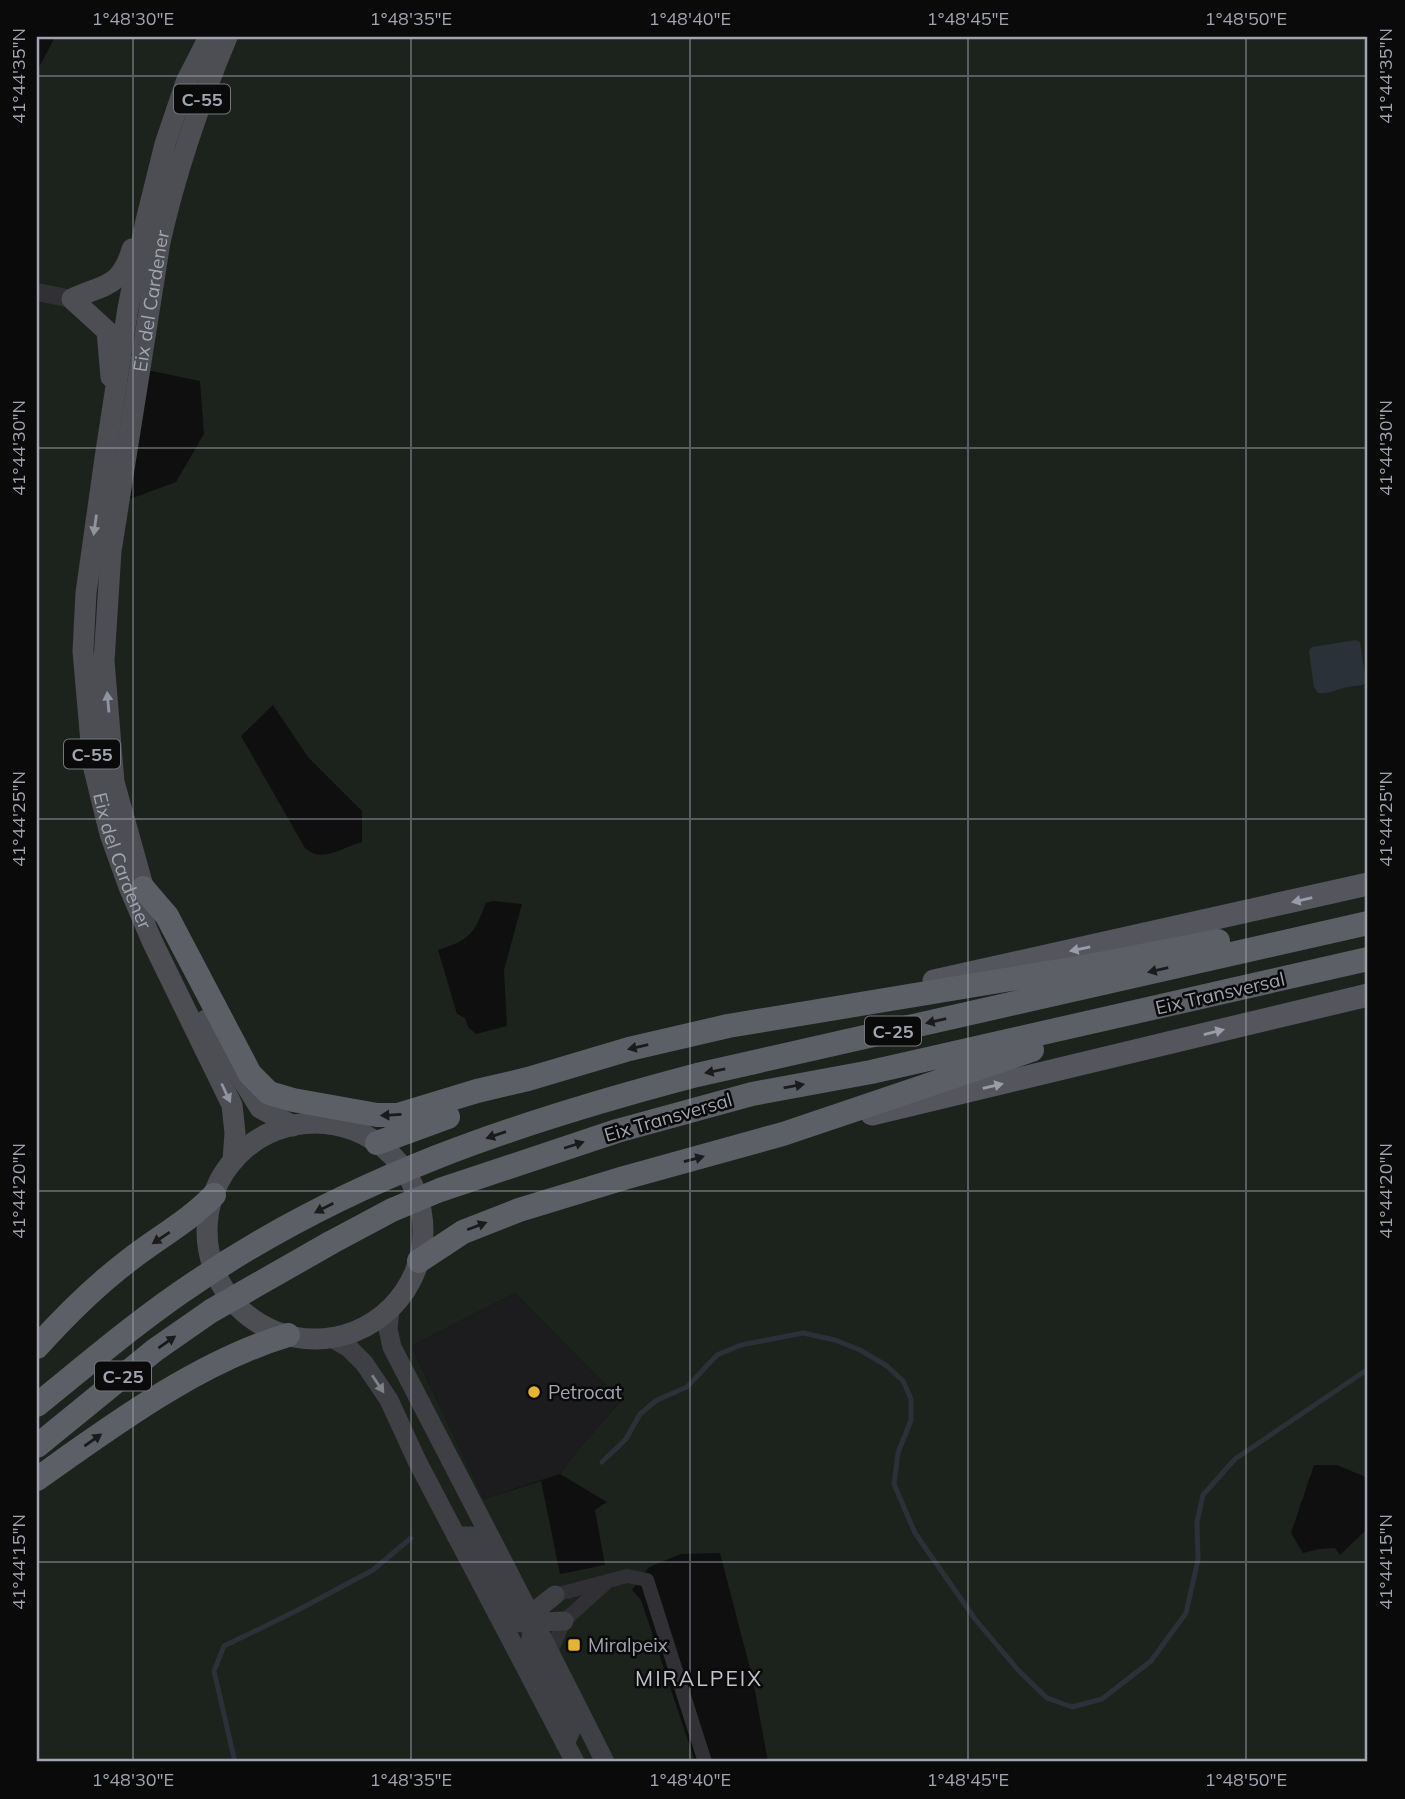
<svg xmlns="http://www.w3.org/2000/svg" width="1405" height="1799" font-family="Mulish,sans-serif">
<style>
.built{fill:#1c1b1d}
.green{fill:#1c231d;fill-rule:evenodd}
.water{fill:#2a3138}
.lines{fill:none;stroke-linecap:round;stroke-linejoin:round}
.stream{stroke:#2a3138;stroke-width:5}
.minor{stroke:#313135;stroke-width:14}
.tertiary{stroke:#313135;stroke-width:18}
.secondary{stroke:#3f4045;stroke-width:19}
.primary{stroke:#4d4e54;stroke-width:21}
.trunk{stroke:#55565d;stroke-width:23}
.motorway{stroke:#5d5f66;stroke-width:24}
.oneway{fill:#90949e}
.oneway2{fill:#999da9}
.oneway3{fill:#1b1b1d}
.oneway4{fill:#7f828b}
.ticks{fill:none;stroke:#a1a5b1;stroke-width:2;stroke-opacity:0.45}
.poi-dot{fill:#e4b433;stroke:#0a0a0b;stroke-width:2.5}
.labels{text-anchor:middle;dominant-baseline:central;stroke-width:5;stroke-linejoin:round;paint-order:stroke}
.shield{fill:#0a0a0b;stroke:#74767f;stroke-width:2}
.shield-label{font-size:18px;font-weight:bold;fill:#a1a5b1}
.street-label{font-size:19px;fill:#a1a5b1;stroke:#0a0a0b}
.poi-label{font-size:19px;fill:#a1a5b1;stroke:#0a0a0b;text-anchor:start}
.neighbourhood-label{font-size:21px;letter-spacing:2px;fill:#c2c4cd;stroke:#0a0a0b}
.neatline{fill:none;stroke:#a1a5b1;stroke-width:2.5}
.ticks-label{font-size:18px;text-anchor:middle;fill:#a1a5b1}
</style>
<rect width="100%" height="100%" fill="#0f0f10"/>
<!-- built -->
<path class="built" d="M515,1293L621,1401L577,1451L560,1474L484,1499L411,1346Z"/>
<!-- green -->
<path class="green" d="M55,37H1368V1478L1337,1465H1314L1291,1533L1303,1553L1319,1549L1335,1548L1340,1555L1366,1530L1368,1524V1762H768L753,1680L720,1553L681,1554L649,1567L632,1590L641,1600L695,1762H37V71ZM147,370L200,381L204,434L176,482L130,499ZM273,705L308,757L362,811V842C342,847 323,864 305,848L241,736ZM493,901L522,904L504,970L507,1026L476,1034L468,1027L465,1018L457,1014L438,950C472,939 473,934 486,903ZM515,1293L621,1401L577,1451L560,1474L607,1502L595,1510L605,1565L560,1574L541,1481L484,1499L411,1346Z"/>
<!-- water -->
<path class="water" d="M1356,640L1360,642L1366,683C1360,687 1356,685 1348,687C1337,689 1331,694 1318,693L1314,687L1309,651L1312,647Z"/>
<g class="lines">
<!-- stream -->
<path class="stream" d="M602,1462L626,1439L640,1414L657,1400L687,1387L717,1355L741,1345L803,1333L835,1340L860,1350L887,1366L903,1381L911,1399V1420L898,1453L894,1484L915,1533L975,1619L1018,1670L1047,1698L1072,1707L1102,1699L1151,1661L1186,1613L1198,1560L1197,1522L1203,1495L1235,1459L1368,1369
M235,1762L214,1671L224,1646L298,1610L373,1570L411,1538"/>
<!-- minor -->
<path class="minor" d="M555,1595L627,1576L647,1580L705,1762
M551,1652L564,1621L607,1582"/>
<!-- tertiary -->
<path class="tertiary" d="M37,292L72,299"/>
<!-- secondary -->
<path class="secondary" d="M390,1309L388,1329L392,1347C463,1485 536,1623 605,1762
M330,1337L349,1348L364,1363L389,1400L417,1461L575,1762
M456,1536H473L514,1617L521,1623L564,1621
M555,1595L536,1610L530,1643L572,1728L565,1744"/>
<!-- primary -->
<g class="primary">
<path id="s1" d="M209,37L186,82L165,144L145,225L128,308L105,458L86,593L83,651L93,765L110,834L129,887L152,941L232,1105L235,1133L233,1161"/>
<path d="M111,377L107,331L72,299C104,284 121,288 132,249"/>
<path id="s2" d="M145,893L114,782L104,661L111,551L160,242C176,171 199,104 227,37"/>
<path d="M206,1020L260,1108L293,1126"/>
<circle cx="315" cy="1231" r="108"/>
</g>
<!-- trunk -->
<path class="trunk" d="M934,981L1368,884
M872,1114L1368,995"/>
<!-- motorway -->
<path class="motorway" d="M143,888L167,916L250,1074L269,1093L293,1100L377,1115H398L477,1091L528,1079L629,1049L728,1026L1095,965L1218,941
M377,1143L448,1117
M419,1261L463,1232L519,1210L624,1178L783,1134L1032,1050
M37,1347C65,1316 94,1287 128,1261C157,1238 188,1222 214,1195
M37,1405C89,1363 140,1319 196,1282C351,1177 518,1122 697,1075L1368,923
M37,1446L155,1350L211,1311L332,1242L392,1210L440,1190L617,1131L752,1094L871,1072L1368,959
M37,1479C113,1425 198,1362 288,1335"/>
</g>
<!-- one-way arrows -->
<defs><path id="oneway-solid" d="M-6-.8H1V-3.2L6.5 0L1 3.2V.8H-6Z" transform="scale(1.75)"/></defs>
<g class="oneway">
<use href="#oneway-solid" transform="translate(95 525) rotate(98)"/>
<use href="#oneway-solid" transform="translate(108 702) rotate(-95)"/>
<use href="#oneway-solid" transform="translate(226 1093) rotate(65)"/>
</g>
<g class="oneway2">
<use href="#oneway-solid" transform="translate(1302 900) rotate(167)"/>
<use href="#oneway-solid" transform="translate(1080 949) rotate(168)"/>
<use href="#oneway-solid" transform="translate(1214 1032) rotate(-14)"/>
<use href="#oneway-solid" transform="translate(993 1086) rotate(-13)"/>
</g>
<g class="oneway3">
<use href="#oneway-solid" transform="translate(1158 970) rotate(167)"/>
<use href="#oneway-solid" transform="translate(936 1021) rotate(167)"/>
<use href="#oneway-solid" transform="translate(638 1047) rotate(167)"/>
<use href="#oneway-solid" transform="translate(715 1071) rotate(168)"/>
<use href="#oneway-solid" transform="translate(794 1086) rotate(-10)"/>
<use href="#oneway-solid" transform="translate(391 1115) rotate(177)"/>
<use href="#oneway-solid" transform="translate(496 1135) rotate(161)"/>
<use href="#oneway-solid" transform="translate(574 1145) rotate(-18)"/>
<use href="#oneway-solid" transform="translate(694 1159) rotate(-15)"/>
<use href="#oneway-solid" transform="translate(324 1208) rotate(153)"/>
<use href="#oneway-solid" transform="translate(477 1226) rotate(-21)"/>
<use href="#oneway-solid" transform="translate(161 1238) rotate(146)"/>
<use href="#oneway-solid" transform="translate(167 1342) rotate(-35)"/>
<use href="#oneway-solid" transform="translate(93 1440) rotate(-35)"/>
</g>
<use class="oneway4" href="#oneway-solid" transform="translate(378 1384) rotate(56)"/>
<!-- ticks -->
<path class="ticks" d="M133,37V1762M411,37V1762M690,37V1762M968,37V1762M1246,37V1762M37,76H1368M37,448H1368M37,819H1368M37,1191H1368M37,1562H1368"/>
<!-- markers -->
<g class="poi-dot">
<circle cx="534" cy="1392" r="7"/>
<rect x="567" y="1638" width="14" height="14" rx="3.5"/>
</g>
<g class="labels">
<!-- shield labels -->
<g class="shield">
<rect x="174" y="84.5" width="56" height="29" rx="5"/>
<rect x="64" y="739.5" width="56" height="29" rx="5"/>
<rect x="865" y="1016.5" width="56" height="29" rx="5"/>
<rect x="95" y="1361.5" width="56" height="29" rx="5"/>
</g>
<g class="shield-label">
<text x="202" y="99">C-55</text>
<text x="92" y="754">C-55</text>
<text x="893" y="1031">C-25</text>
<text x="123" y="1376">C-25</text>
</g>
<!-- street labels -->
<g class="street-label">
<text stroke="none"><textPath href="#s2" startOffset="600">Eix del Cardener</textPath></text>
<text stroke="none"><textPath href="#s1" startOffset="845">Eix del Cardener</textPath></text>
<text transform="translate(1220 993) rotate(-13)">Eix Transversal</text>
<text transform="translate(668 1117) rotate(-16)">Eix Transversal</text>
</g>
<!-- poi labels -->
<g class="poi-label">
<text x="548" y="1392">Petrocat</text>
<text x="588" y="1645">Miralpeix</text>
</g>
<!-- neighbourhood labels -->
<g class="neighbourhood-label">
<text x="699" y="1678">MIRALPEIX</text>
</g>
</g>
<!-- border -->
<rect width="1405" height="1799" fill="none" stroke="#0a0a0b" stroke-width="77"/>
<rect x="38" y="38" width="1328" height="1722" class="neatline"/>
<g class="ticks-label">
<text x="133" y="25">1°48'30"E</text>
<text x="411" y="25">1°48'35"E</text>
<text x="690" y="25">1°48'40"E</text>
<text x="968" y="25">1°48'45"E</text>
<text x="1246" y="25">1°48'50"E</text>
<text transform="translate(19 76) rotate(-90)" y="6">41°44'35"N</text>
<text transform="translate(1386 76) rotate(-90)" y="6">41°44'35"N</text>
<text transform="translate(19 448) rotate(-90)" y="6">41°44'30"N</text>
<text transform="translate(1386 448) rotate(-90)" y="6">41°44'30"N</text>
<text transform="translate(19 819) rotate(-90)" y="6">41°44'25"N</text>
<text transform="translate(1386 819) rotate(-90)" y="6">41°44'25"N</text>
<text transform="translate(19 1191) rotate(-90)" y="6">41°44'20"N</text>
<text transform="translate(1386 1191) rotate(-90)" y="6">41°44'20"N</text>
<text transform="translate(19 1562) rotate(-90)" y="6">41°44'15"N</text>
<text transform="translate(1386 1562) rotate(-90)" y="6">41°44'15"N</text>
<text x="133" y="1786">1°48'30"E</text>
<text x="411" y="1786">1°48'35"E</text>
<text x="690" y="1786">1°48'40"E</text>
<text x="968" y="1786">1°48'45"E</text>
<text x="1246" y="1786">1°48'50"E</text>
</g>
</svg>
